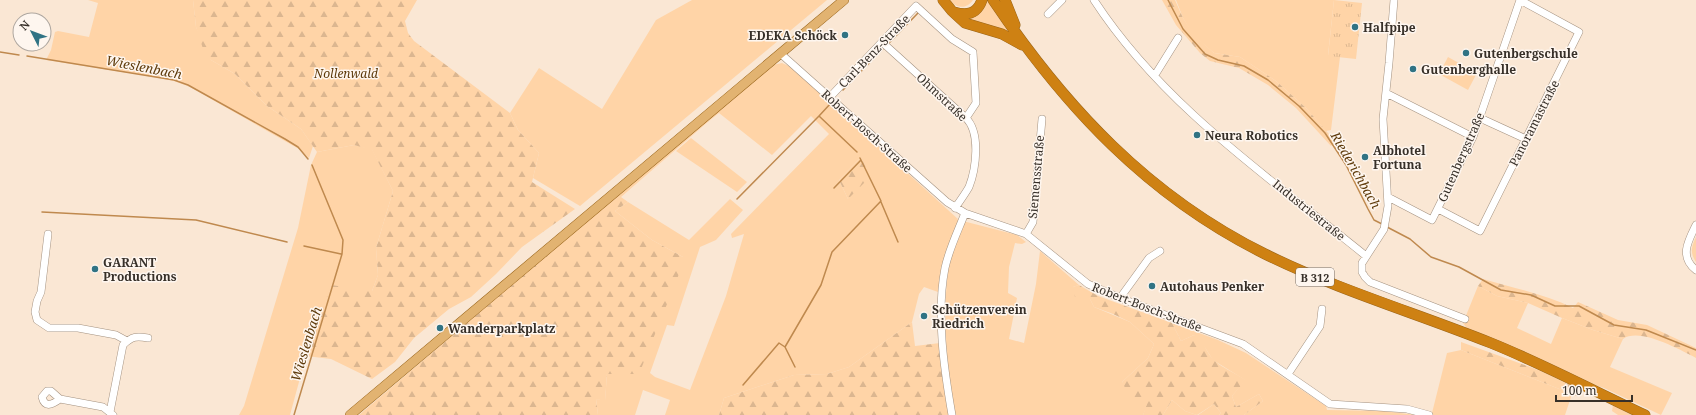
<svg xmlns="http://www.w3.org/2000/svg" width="1696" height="415" font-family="'Noto Serif',serif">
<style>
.grass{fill:#ffd4a7;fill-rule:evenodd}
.forest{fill:url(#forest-firs)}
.park{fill:url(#park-tufts)}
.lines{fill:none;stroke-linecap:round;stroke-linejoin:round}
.stream{stroke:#bf894e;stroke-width:1.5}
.minor-casing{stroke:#a49280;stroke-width:8}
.major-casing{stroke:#99651b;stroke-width:10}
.highway-casing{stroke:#99651b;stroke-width:11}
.minor{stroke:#fff;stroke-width:7}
.major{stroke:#e2b371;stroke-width:9}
.highway{stroke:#ce8113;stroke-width:10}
.poi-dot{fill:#307384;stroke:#fef6ef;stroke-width:1.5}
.labels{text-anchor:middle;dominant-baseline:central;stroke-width:3;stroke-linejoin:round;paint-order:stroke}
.shield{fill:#fef6ef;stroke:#736b64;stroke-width:1}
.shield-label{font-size:11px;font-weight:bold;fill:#373029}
.poi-label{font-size:12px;font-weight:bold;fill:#373029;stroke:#fef6ef;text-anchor:start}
.street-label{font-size:12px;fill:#373029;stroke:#fef6ef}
.park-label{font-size:12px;font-style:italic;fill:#5e3a0a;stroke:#fef6ef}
.water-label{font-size:13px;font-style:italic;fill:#5f3b0b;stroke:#fef6ef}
</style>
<defs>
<pattern id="forest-firs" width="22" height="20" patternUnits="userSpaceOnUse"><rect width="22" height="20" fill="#ffd4a7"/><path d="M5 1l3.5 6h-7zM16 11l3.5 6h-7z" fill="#dbb690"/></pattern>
<pattern id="park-tufts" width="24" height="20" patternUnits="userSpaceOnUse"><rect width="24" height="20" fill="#ffd4a7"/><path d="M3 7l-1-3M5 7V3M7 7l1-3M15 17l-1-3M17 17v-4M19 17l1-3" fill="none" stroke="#dbb690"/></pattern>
</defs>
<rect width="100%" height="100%" fill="#fae7d4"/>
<!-- grass -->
<path class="grass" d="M88,0H193L196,27L211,60L235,74L267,106L301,129L313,146L309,158L299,149L190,87L174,81L154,77L46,60L51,50L55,32L58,31L89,37L98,3Z
M692,0H827L580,206L533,178L539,153L518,130L510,113L539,68L602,109L656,20Z
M987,0L1012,35L963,17Z
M1176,0H1334L1328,55L1340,57L1331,130L1326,131L1306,108L1276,81L1240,57L1214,53L1194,36L1183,18Z
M1448,57L1477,73L1468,90L1439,74Z
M782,63L791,67L959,220L1017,235L1026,242L1022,244L1015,243L1009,267L1008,293L1017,298L1009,339L1024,343L1036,284L1040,251L1079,285L1073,287L1090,299L1094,307L1130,322L1154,344L1148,358L1122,382L1148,404L1143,415H952C948,367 942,319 948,271L942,272L938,292L924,287L919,294L912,322L849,367L827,374L794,375L724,398L719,415H665L670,400L643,390L635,415H598L596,399L605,400L607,374L683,257L652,240L615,211L628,202L689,240L730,199L743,210L716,240L700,247L674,326L667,325L650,373L655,377L690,390L726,296L744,234L732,238L731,234L829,134L811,116L772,155L719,113L709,121L707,118L773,65ZM861,157L848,199L839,180Z
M691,138L747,182L737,192L676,151Z
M354,145L372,149L393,191L376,248L378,275L372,291L306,356L290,415H239L244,406L298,228L311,165L317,152Z
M1696,237V262C1690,253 1691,247 1696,237Z
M1478,286L1497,296L1528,303L1517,328L1551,344L1562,318L1593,330L1623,339L1610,367L1672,393L1661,415L1604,388L1583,381L1468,330L1463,323Z
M1172,323L1218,340L1246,353L1326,406L1327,410L1383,411L1417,415H1244L1263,401L1259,394L1236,407L1232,396L1245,380L1213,360L1204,346L1194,335L1181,341Z
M1461,350L1572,394L1565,415H1425L1432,413L1447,353Z
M1172,400L1185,411L1197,415H1163Z
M1214,404L1221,413L1219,415H1198Z
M1613,405L1632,415H1618L1612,411Z"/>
<!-- forest -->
<path class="forest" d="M193,0H417L405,21L408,33L414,41L510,113L518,130L539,153L532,182L575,209L522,247L496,274L471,297L449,309L414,338L395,362L372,379L331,359L306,356L331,285L372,291L378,275L376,248L393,191L372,150L354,145L317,152L301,129L267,106L235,74L211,60L205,55L196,27Z
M949,0H973C966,10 956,8 949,0Z
M1162,0H1175L1183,18L1195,36L1214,53L1240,57L1276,81L1306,108L1335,141L1331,146L1296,108L1268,85L1239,68L1210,61L1200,53L1176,25Z
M707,118L709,121L621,197L628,202L615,211L652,240L683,257V264L639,374H607L605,401L596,399L598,415H359Z
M861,157L870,177L848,199L839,180Z
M1483,279C1513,288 1545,294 1573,308L1578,302L1618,320L1647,325L1696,348V358C1680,350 1640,327 1623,339L1593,330L1562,318L1528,303L1497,296L1478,286Z
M1079,285L1098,296L1172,323L1181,341L1194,335L1202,338C1209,364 1225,367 1246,380L1232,396L1236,407L1259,394L1263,401L1244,415H1219L1221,413L1214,404L1197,415L1185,411L1172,400L1163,415H1143L1147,404L1130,397L1122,382L1148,358L1154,344L1130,322L1113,314L1094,307L1090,299L1075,297L1073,287Z
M912,322L915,346L940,343L951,415H719L724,398L794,375L827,374L849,367Z
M1461,342L1541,371L1579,389L1577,396L1461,350Z"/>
<!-- park -->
<path class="park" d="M1334,0L1362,3L1356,59L1328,56Z"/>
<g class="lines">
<!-- stream -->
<path class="stream" d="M1168,0L1183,29L1205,54L1218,60L1244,66L1268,80L1299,106L1325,133L1346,165L1368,209L1374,220L1382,224
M889,43L918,13
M0,52L19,55
M27,56L174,80L188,85L285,139L298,147L308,159
M843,90L883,49
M831,103L819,116L857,152
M834,188L861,160
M737,199L819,116
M881,202L898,242
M42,212L196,220L287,242
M1387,227L1410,239L1431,257L1459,267L1501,290L1531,295L1555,306H1579L1614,325L1646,330L1696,350
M304,246L341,254
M795,367L785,347L821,285L832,252L881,201L860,158
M743,385L779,343L785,347
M294,415L342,254L343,240L312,165"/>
<!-- minor casing -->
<g class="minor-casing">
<path id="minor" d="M1094,0C1163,106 1270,178 1366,256
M1394,0L1389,63L1383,119L1388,206L1384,229L1362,263V272L1365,277L1370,282L1465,319
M1048,14L1062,0
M883,43L966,118C981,133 976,169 969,187C965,194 960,201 955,208
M781,54L947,202L965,213L1026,234L1088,284L1120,298L1243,344L1330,404L1407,409L1429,415
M1155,75L1178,38
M1386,93L1473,137
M830,97L916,6L952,39L973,52L976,103L966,118
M1480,118L1526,139
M1388,197L1432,220L1473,137L1520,0
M1438,209L1480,231L1579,32L1520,0
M1696,225C1688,241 1679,257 1696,270
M48,234L41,292L37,301L35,312L37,320L49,328H78L116,335L127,341
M1026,234L1033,222L1042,119
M1120,298L1149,258L1160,251
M1288,374L1320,326L1322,309
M60,399C53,404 45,409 42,397L47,391H51L60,399L103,407L113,415
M110,412L123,345C132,336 137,336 148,338
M952,415C944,369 936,314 945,268C949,249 958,231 965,213"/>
</g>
<!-- major casing -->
<g class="major-casing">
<path id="major" d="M350,415L844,0"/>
</g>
<!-- highway casing -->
<g class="highway-casing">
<path id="highway" d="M943,0L952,11L965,23L1002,34L1022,45
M993,0C1065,107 1148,196 1265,254C1338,290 1416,313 1491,343C1543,364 1594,391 1645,415
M1005,0L1015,25
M954,12C967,16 977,14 982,0"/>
</g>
<!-- minor -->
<use href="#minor" class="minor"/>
<!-- major -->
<use href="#major" class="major"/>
<!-- highway -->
<use href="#highway" class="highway"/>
</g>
<!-- markers -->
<g class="poi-dot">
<circle cx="1355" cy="27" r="4"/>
<circle cx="845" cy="35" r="4"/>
<circle cx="1466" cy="53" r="4"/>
<circle cx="1413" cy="69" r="4"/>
<circle cx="1197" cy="135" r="4"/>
<circle cx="1365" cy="157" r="4"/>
<circle cx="95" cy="269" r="4"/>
<circle cx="1152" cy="286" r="4"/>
<circle cx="924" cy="316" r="4"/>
<circle cx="440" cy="328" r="4"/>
</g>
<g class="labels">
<!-- shield labels -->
<rect class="shield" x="1296" y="268" width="38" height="18" rx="3"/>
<g class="shield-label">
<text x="1315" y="277">B 312</text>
</g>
<!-- poi labels -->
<g class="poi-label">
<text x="1363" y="27">Halfpipe</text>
<text x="837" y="35" text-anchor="end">EDEKA Schöck</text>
<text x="1474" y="53">Gutenbergschule</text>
<text x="1421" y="69">Gutenberghalle</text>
<text x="1205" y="135">Neura Robotics</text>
<text x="1373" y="150">Albhotel<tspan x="1373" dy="14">Fortuna</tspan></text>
<text x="103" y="262">GARANT<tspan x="103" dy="14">Productions</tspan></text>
<text x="1160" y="286">Autohaus Penker</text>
<text x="932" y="309">Schützenverein<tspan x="932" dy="14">Riedrich</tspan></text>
<text x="448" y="328">Wanderparkplatz</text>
</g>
<!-- street labels -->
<g class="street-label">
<text transform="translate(874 51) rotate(-46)">Carl-Benz-Straße</text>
<text transform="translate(942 97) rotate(43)">Ohmstraße</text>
<text transform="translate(1534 123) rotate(-63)">Panoramastraße</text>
<text transform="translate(867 131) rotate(42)">Robert-Bosch-Straße</text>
<text transform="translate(1461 157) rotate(-66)">Gutenbergstraße</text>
<text transform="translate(1036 177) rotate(-85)">Siemensstraße</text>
<text transform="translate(1309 210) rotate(39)">Industriestraße</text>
<text transform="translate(1147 307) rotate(21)">Robert-Bosch-Straße</text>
</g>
<!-- park labels -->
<g class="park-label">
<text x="346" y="73">Nollenwald</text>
</g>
<!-- water labels -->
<g class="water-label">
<text transform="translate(144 67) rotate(11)">Wieslenbach</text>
<text transform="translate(1356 170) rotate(60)">Riederichbach</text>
<text transform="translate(306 344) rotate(-73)">Wieslenbach</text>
</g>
</g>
<!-- north arrow -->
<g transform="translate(32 32) rotate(312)"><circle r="19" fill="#fef6ef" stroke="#aea7a0"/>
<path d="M0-3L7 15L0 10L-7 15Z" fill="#307384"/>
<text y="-6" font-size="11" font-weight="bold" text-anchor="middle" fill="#373029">N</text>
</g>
<!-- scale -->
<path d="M1556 395v6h76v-6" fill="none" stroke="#373029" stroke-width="2"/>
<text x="1562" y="395" font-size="12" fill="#373029" stroke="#fef6ef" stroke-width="3" paint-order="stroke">100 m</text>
</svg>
